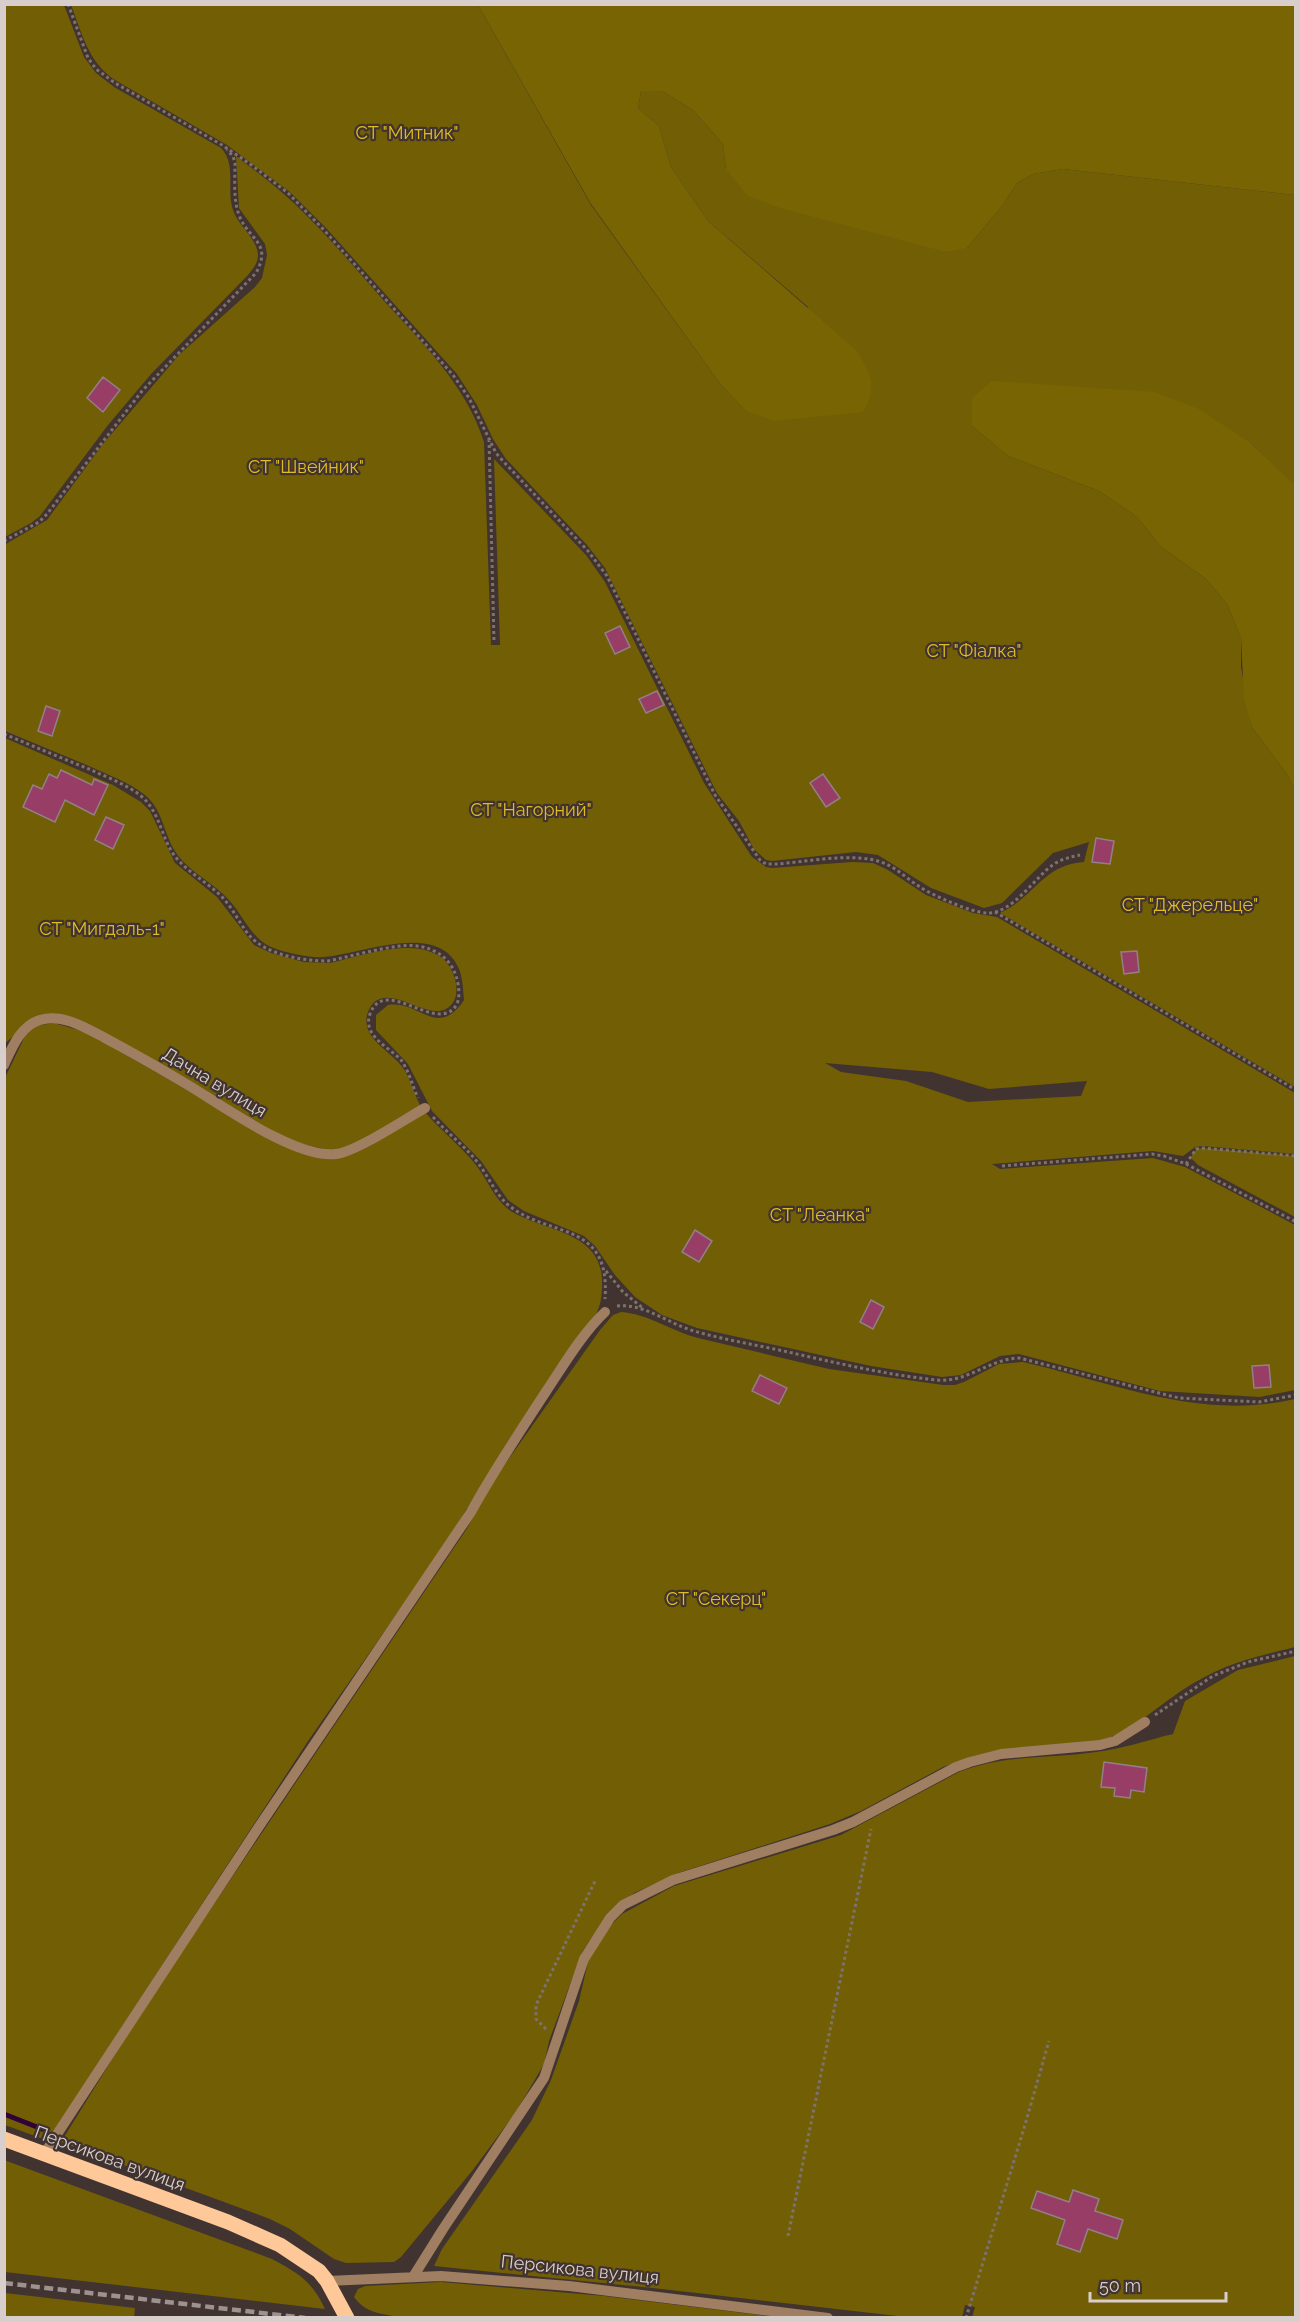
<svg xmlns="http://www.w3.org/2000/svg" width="1300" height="2322" font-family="Raleway,sans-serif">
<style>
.green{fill:#725f05;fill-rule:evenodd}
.forest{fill:#786402}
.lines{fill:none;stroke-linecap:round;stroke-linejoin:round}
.stream{stroke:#300238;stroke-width:5}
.building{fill:#983d66;stroke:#918186;stroke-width:1.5}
.path{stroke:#7e726f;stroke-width:3;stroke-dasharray:3 3;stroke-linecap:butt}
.minor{stroke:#a07e61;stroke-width:10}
.major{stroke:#ffc899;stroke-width:15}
.rail{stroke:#9d9290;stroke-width:4.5;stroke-dasharray:9 4.5;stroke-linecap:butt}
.labels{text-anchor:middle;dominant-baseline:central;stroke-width:4.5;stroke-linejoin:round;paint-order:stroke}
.park-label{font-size:18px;fill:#e0bd1f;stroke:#413330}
.street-label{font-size:18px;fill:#d8cfcd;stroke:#413330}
</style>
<rect width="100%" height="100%" fill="#413330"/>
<!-- green -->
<path class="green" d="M5,5H64L84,57L96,73L114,87L221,148C237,165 226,189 233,210C238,226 257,238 258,255C258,263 253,269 248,275L152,373L108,425L40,516L31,523L5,537Z
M71,5H478L591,205L721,385L745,410L808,307L708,221L671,167L659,126L638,108L641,91H662L693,110L723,144L726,169L967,248L1002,206L1017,183L1033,174L1063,169L1295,195V486L1252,444L972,426L1008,456L1099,491L1137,517L1161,547L1206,579L1227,604L1241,638V667L1252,727L1288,776L1295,790V1087L1000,913C1035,897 1042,865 1084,862L1089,842L1053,853L1002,903L984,908L931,888L878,855L856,852L772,861L766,860L754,849L739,821L717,793L605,568L587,545L506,459L493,439L477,405L457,374L327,229L290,192L227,145L115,80C88,62 82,33 71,5Z
M236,156C257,172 278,188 297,206C328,236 356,269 384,301C423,344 466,385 484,442L491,645H500L494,459L586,555L605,582L704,783L752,857L766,867L772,868L852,862L873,863L888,870L926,895L973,913L997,917L1295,1093V1154L1202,1146L1195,1147L1183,1156L1153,1151L992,1164L1000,1169L1153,1158L1185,1167L1295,1225V1390L1260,1397L1160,1391L1019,1354L1000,1356L961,1375L942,1377L871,1366L697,1328L662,1315L635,1297L615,1275L595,1246L584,1236L524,1211L508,1200L481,1161L432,1111L408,1064L376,1030V1015L388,1005C420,1000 437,1040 464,1000C463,990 463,979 459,969C439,920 362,954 324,957C308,958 286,953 271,947C251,938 243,915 229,900C213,882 187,871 175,851C163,832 163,810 145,795C129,782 108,775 89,766C61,754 33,743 5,731L4,545L47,520L103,444L179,355L255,287L262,278L267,255L265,244L239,208ZM825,1063L932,1072L989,1089L1087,1081L1081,1096L968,1102L906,1081L841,1072Z
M5,738L113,785L141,802L150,811L175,863L217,897L254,945L271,953L304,962L330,963C356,957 394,944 420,949C427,950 435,953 441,957C455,967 465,999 446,1009C425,1021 382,976 368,1012C358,1039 395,1052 405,1071C412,1083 414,1096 422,1108L350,1147L336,1152L290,1141L75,1021L29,1024L5,1043Z
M54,1023L85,1032L251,1126L325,1157L425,1112C441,1131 461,1146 476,1165C487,1179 494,1198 508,1209C540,1232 603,1229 602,1283C602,1295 601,1307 594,1318L508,1441L446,1543L308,1741L56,2128L47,2138L43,2139L5,2125L4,1080L26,1034L34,1026Z
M1203,1148L1295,1156V1217L1198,1165L1191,1158C1193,1151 1196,1149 1203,1148Z
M621,1312C649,1314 671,1331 698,1338L829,1369L943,1385H955L964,1382L999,1364L1023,1362C1114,1383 1201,1421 1295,1399V1647C1255,1657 1229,1662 1192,1684C1159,1704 1133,1732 1095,1743L971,1757L943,1767L861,1811L830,1824L681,1872L634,1893L605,1918L582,1952L549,2041L544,2064L516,2112L472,2171L401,2257L394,2262L346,2263L334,2259L290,2229L270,2219L61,2142L142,2011L466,1530L491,1484L600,1330L613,1315Z
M1295,1656V2317L972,2318L975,2307L965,2305L962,2317H906L653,2288L434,2266L442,2249L532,2120L551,2080L579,2001L589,1958L610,1926L622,1914L674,1886L841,1835L959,1772C1005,1754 1049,1759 1096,1752C1122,1749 1148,1740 1173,1734L1185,1701L1238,1670Z
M4,2160L272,2259C298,2273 312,2281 325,2309L5,2272Z
M441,2282L604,2296L776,2317L411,2318C391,2315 367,2316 354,2297L358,2289L365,2286Z
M5,2293L135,2308L134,2317H5Z"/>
<!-- forest -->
<path class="forest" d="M478,5H1295V195L1063,169L1033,174L1017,183L1002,206L967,248L946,252L780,208L747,195L726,169L723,144L693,110L662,91H641L638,108L659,126L671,167L708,221L856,350C871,373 878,386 863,412L773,421L745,410L721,385L591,204Z
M992,381L1155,392L1199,409L1252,444L1296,486L1295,790L1288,776L1252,727L1244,698L1241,638L1227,604L1206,579L1161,547L1137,517L1099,491L1008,456L972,426V398Z"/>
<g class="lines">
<!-- stream -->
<path class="stream" d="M4,2114L42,2129"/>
</g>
<!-- building -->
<path class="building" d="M103,377L120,390L103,412L87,398Z
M620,626L630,647L615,654L605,633Z
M657,691L664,705L646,713L639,699Z
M46,706L60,711L52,736L38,731Z
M61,770L92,785L94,779L108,785L94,815L65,800L55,822L23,807L33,785L42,789L49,774L57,778Z
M823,774L840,798L826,807L810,783Z
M106,817L124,825L113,849L95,840Z
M1096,838L1114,841L1110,864L1092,862Z
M1137,951L1139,972L1124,974L1121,952Z
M695,1230L712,1241L699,1262L682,1252Z
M871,1300L884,1307L873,1329L860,1322Z
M1269,1365L1271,1387L1254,1388L1252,1366Z
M760,1375L787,1388L779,1404L752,1391Z
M1104,1762L1147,1768L1144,1792L1131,1790L1130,1798L1114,1796L1115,1788L1101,1787Z
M1073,2190L1099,2199L1095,2211L1123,2220L1117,2239L1088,2229L1080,2252L1057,2244L1065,2220L1031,2208L1037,2191L1069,2202Z"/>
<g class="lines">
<!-- path -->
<path class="path" d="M68,4L88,58L96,69L115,83L222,145L250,164L288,193L324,230L453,375L469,398L496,453L503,461L588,551L607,576L715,795L760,860L766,864H776C807,862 852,852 881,862C896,867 907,879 920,887C934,896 972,913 988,913C1013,913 1035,877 1054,864C1062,859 1070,857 1080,855
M489,439L494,641
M4,541L39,522L47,514L142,391L256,273C273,242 248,240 239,215C233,198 235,180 235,163L233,156L227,150
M4,734C33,746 61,758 89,769C106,777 126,784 141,796C160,812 161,837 174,855C186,871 205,881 219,894C232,906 238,921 248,934C265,955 303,961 328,961C352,956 376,949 400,946C424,943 448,952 456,976C459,985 461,1000 455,1007C435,1033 384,975 370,1014C362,1036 389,1047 401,1060C409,1071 412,1085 418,1098
M995,912L1296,1090
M433,1117C447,1133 465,1146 478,1163C488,1176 495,1193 507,1204C548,1239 611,1219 605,1299
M1186,1164L1196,1149L1203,1148L1296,1156
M1002,1166L1152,1154L1164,1156L1186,1164L1296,1222
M606,1271L623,1292L644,1309
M617,1306C644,1303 669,1324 694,1331C725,1340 757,1345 788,1352C837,1363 887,1375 937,1380C967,1383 989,1359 1019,1358L1179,1398L1259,1402L1296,1395
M1155,1715L1213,1676L1248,1662L1296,1651
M546,2029L536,2019V2005L596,1879
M788,2236L871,1829
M966,2318L1025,2125L1049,2041"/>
<!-- minor -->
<path class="minor" d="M4,1065C12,1048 20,1026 40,1020C62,1013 86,1028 105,1038C133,1053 161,1069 188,1085C223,1106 296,1159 336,1154C356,1152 405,1119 425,1108
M44,2154L258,1828L471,1512C494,1470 521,1430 547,1390C565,1363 582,1334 605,1312
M413,2277L443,2229L544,2078L584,1959L610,1918L623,1905L673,1880L833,1830L853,1822L956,1767L970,1762L1001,1754L1100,1745L1115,1741L1145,1722
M327,2281L441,2276L569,2286L828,2318"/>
<!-- major -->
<path class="major" d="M4,2139L228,2222L280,2245L319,2271L327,2281L347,2318"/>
<!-- rail -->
<path class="rail" d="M4,2283L305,2318"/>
</g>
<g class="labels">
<!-- park labels -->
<g class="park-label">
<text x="407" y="132">СТ "Митник"</text>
<text x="306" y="466">СТ "Швейник"</text>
<text x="974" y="650">СТ "Фіалка"</text>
<text x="531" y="809">СТ "Нагорний"</text>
<text x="1190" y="904">СТ "Джерельце"</text>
<text x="102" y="928">СТ "Мигдаль-1"</text>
<text x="820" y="1214">СТ "Леанка"</text>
<text x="716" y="1598">СТ "Секерц"</text>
</g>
<!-- street labels -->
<g class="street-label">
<text transform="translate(215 1082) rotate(31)">Дачна вулиця</text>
<text transform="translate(110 2158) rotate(20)">Персикова вулиця</text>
<text transform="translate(580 2269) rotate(6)">Персикова вулиця</text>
</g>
</g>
<!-- border -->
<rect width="1300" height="2322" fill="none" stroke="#d8cfcd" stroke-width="12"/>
<!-- scale -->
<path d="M1090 2292v9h136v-9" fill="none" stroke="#d8cfcd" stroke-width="3"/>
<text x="1099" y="2292" font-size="18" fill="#d8cfcd" stroke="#413330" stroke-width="4.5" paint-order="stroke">50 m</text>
</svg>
